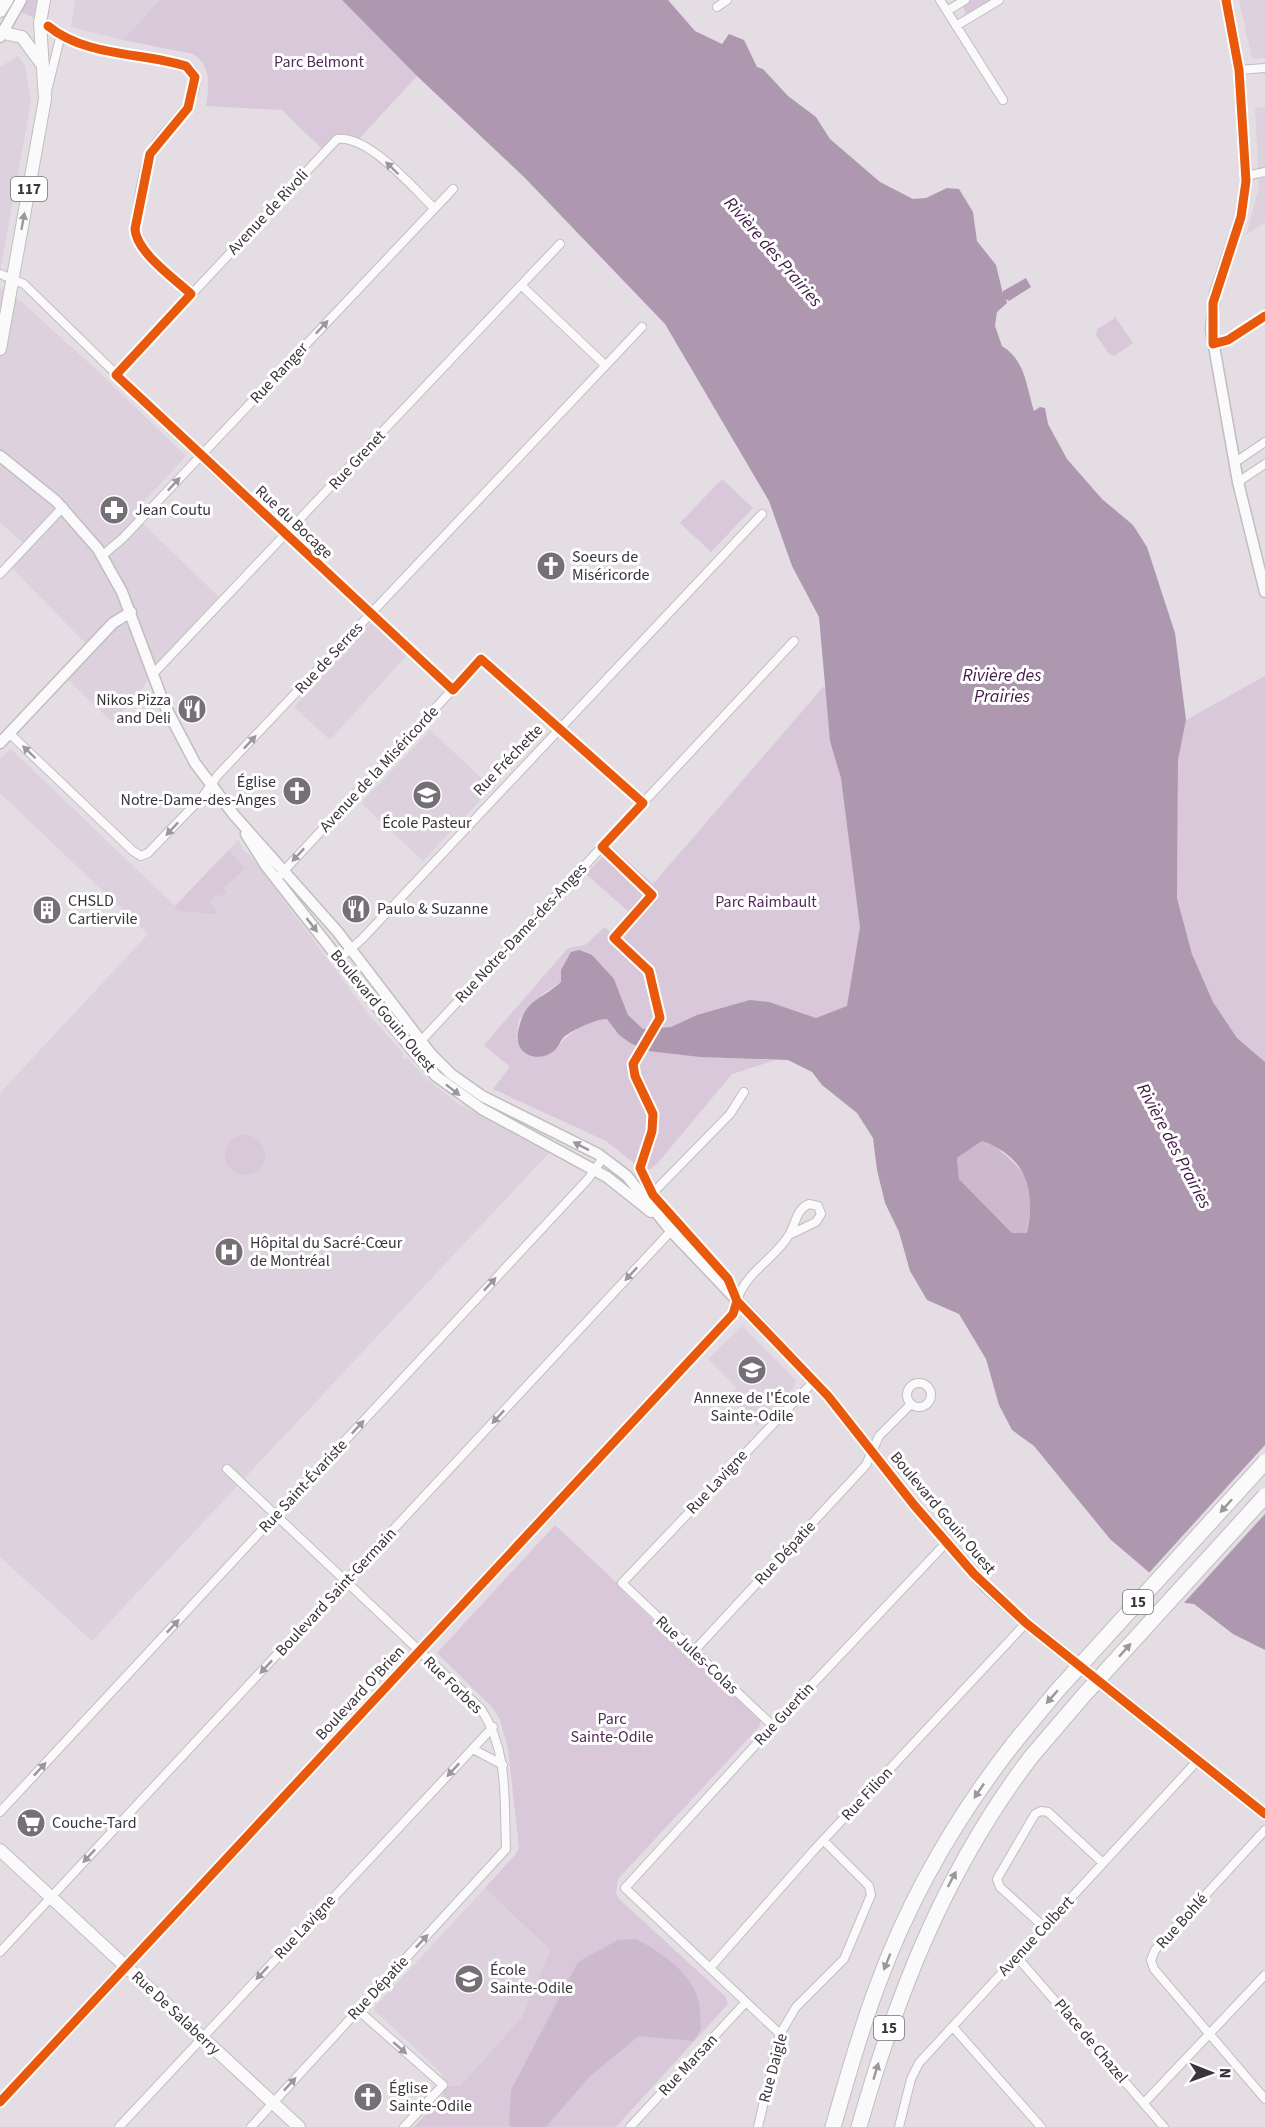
<svg xmlns="http://www.w3.org/2000/svg" width="1265" height="2127" font-family="'Source Sans 3',sans-serif">
<style>
.built{fill:#dcd1dc}
.green{fill:#d9c7da}
.forest{fill:#ccb9ce}
.water{fill:#ae98b0;fill-rule:evenodd}
.pier{fill:#e4dee4}
.lines{fill:none;stroke-linecap:round;stroke-linejoin:round}
.minor-casing{stroke:#c1bdc1;stroke-width:10}
.tertiary-casing{stroke:#c1bdc1;stroke-width:13}
.secondary-casing{stroke:#c1bdc1;stroke-width:14}
.primary-casing{stroke:#c1bdc1;stroke-width:14}
.motorway-casing{stroke:#c1bdc1;stroke-width:17}
.minor{stroke:#fbfafb;stroke-width:8}
.tertiary{stroke:#fbfafb;stroke-width:10}
.secondary{stroke:#fbfafb;stroke-width:12}
.primary{stroke:#fbfafb;stroke-width:12}
.motorway{stroke:#fbfafb;stroke-width:15}
.motorway-bridge-casing{stroke:#c1bdc1;stroke-width:17;stroke-linecap:butt}
.motorway-bridge{stroke:#fbfafb;stroke-width:15}
.cycleway-casing{stroke:#fff;stroke-width:13}
.cycleway{stroke:#e8590c;stroke-width:9}
.oneway{fill:#9a989a}
.labels{text-anchor:middle;dominant-baseline:central;stroke-width:6;stroke-linejoin:round;paint-order:stroke}
.shield{fill:#fff;stroke:#747275;stroke-width:1.5}
.shield-label{font-size:15px;font-weight:bold;fill:#39353a}
.park-label{font-size:16px;fill:#522a57;stroke:#fff}
.street-label{font-size:16px;fill:#39353a;stroke:#fff}
.poi-label{font-size:16px;fill:#39353a;stroke:#fff;text-anchor:start}
.water-label{font-size:18px;font-style:italic;fill:#411a46;stroke:#fff}
</style>
<rect width="100%" height="100%" fill="#e4dee4"/>
<!-- built -->
<path class="built" d="M75,0H160L123,40L71,27Z
M1239,0H1265V58L1252,59Z
M18,56L25,65L31,102L0,272V67Z
M1265,107V222L1246,235L1259,187L1255,108Z
M0,288L22,302L101,374L186,456L133,514L219,597L160,660L142,689L112,722L67,679L93,651L11,567L29,548L0,523Z
M372,622L408,654L330,740L294,707Z
M430,730L492,788L423,861L361,803Z
M11,749L175,906L238,840L244,851L249,854L370,1016L404,1054L402,1057L405,1060L407,1058L428,1080L459,1104L549,1153L92,1641L0,1557V1093L148,934L0,793V759Z
M742,1326L796,1380L794,1388L757,1426L728,1397L737,1388L708,1359Z
M485,1888L550,1950L522,2017L460,2086H446L441,2073L373,2009Z"/>
<!-- green -->
<path class="green" d="M26,0H37L34,18L19,11Z
M160,0H342L417,76L359,139L339,134L321,148L282,110L206,106C209,86 212,66 193,54L123,40Z
M971,0H993L969,14L965,13L963,6Z
M1114,315L1133,343L1114,356L1109,354L1096,335L1097,329L1114,319Z
M722,479L753,508L711,552L680,523Z
M1265,676V1062L1237,1038L1213,1002L1192,954L1177,898L1178,760L1186,720Z
M824,686L839,736L867,927L848,1006L816,1018L804,1015H697L671,1027L643,1029L628,1015L614,979L561,970V982L544,993L519,1020L516,1040L554,1051C565,1036 588,1018 608,1019L619,1035L700,1057L776,1060L732,1074L656,1165L645,1172L606,1141L493,1089L510,1067L484,1045L568,948L585,945L605,927L611,933L630,913L586,874L612,847L653,884Z
M229,850L245,869L223,888L226,892L221,897L218,894L210,901L218,914L178,911L175,906Z
M225 1155a20 20 0 1 1 40 0a20 20 0 1 1-40 0Z
M555,1525L615,1581L619,1582L624,1593L761,1721L759,1727L618,1879L616,1893L619,1899L726,1997L728,2004L616,2127H414L442,2097L446,2086H460L522,2017L550,1950L485,1888L515,1855L519,1848L508,1749L500,1720L493,1708L437,1653Z"/>
<!-- forest -->
<path class="forest" d="M982,1141C994,1145 1001,1151 1010,1159C1037,1184 1032,1199 1027,1233H1012L959,1179L957,1158Z
M636,1939C660,1952 687,1969 697,1996C701,2005 700,2019 701,2029L693,2041L639,2036L590,2076L546,2127H512L509,2124L511,2090L578,1962L618,1940Z"/>
<!-- water -->
<path class="water" d="M342,0H668L695,31L722,44L729,34L744,40L757,67L763,69L788,96L816,117L830,139L880,182L913,199L926,198L947,188L959,189L973,212L977,241L996,265L1003,294V291L1026,278L1031,287L1009,301L1006,299L1007,303L997,312L995,326L1002,346C1026,361 1026,386 1034,411L1040,407L1045,408L1048,424L1067,459L1102,499L1133,525L1147,547L1175,633L1186,720L1178,760L1177,898L1192,954L1213,1002L1237,1038L1265,1062V1650L1233,1634L1194,1604L1185,1603L1110,1539L1034,1446L1012,1430L999,1405L986,1359L959,1314L927,1300L910,1271L899,1232L885,1203L877,1170L873,1138L857,1113L822,1085L812,1072L788,1060L700,1057L649,1051L632,1044L619,1035L607,1019C598,1018 573,1030 565,1036C560,1040 559,1047 554,1051C537,1064 514,1054 518,1032C525,998 539,1002 561,982V970L571,952L579,950L592,955L614,979L628,1015L643,1029L671,1027L697,1015L750,1000L769,1002L816,1018L847,1006L860,927L841,778L830,741L819,617L792,566L769,501L665,324L524,177L417,76ZM982,1141C1027,1157 1036,1191 1027,1233H1012L959,1179L957,1158Z"/>
<!-- pier -->
<path class="pier" d="M1265,1445V1514L1182,1605L1148,1574Z"/>
<g class="lines">
<!-- minor casing -->
<g class="minor-casing">
<path id="minor" d="M940,0L1003,100
M717,7L727,0
M947,11L965,0
M956,26L999,0
M1239,70L1265,68
M47,91L60,38L110,51L182,65L192,70C208,102 161,128 151,152C141,174 138,206 135,229C136,252 175,279 191,294
M1246,176L1265,172
M0,274L24,284L200,456L453,690
M522,286L605,365
M1213,344L1228,340L1265,316
M116,375L337,139C369,135 413,188 434,208
M1234,463L1265,442
M1238,482L1265,464
M103,555L123,538L453,189
M0,574L63,507
M153,674L560,244
M9,733L133,851L141,856L148,853L203,796L218,775L642,327
M281,874L481,659L643,803
M339,959L362,939L762,514
M420,1042L794,641
M642,1204L730,1114L744,1092
M737,1301C745,1272 774,1260 789,1235C796,1224 796,1209 809,1204L818,1206L821,1214L816,1222L789,1235
M907 1395a12 12 0 1 1 24 0a12 12 0 1 1-24 0Z
M227,1469L481,1709C509,1751 504,1801 506,1849L251,2127
M694,1651L866,1465L879,1436L911,1404
M773,1726L622,1583L814,1381
M473,1749L503,1765
M0,1812L588,1179L603,1158
M1265,1830L1155,1950L1151,1960L1154,1969L1265,2099
M1044,1927L1000,1887L997,1879L1035,1814L1041,1811L1048,1812L1103,1863
M0,1952L671,1231
M1017,1957L1164,2127
M710,1968L815,1849L1026,1623
M358,2010L443,2085L404,2127
M953,2027L1041,2127
M780,2034L625,1888L771,1728L946,1543
M1144,2103L1265,1975
M119,2127L493,1727
M630,2127L746,2002
M758,2127L780,2034L796,2007L844,1959L871,1895L869,1886L823,1840
M899,2127L911,2079L919,2063L1198,1760"/>
</g>
<!-- tertiary casing -->
<g class="tertiary-casing">
<path id="tertiary" d="M1226,0L1239,70L1246,181L1241,217L1215,294L1211,329L1238,482L1265,592
M0,37L21,0
M0,456L56,501L98,549L122,592L164,704L195,763L234,815L337,931L431,1054L451,1074L482,1096L598,1154L627,1176L671,1231L828,1396L914,1505L986,1587L1026,1623L1265,1814
M0,743L113,623L131,612
M246,834L266,866L345,967L413,1051L436,1076L482,1109L607,1177L651,1212
M0,2102L733,1314L737,1301"/>
</g>
<!-- secondary casing -->
<g class="secondary-casing">
<path id="secondary" d="M0,1850L299,2127"/>
</g>
<!-- primary casing -->
<g class="primary-casing">
<path id="primary" d="M0,11L7,0
M0,32L22,37L41,63
M0,349L45,99L40,23L44,0"/>
</g>
<!-- motorway casing -->
<g class="motorway-casing">
<path id="motorway" d="M833,2127C847,2079 860,2031 878,1984C910,1897 957,1816 1014,1743
M859,2127C897,1993 946,1869 1031,1757"/>
</g>
<!-- minor -->
<use href="#minor" class="minor"/>
<!-- tertiary -->
<use href="#tertiary" class="tertiary"/>
<!-- secondary -->
<use href="#secondary" class="secondary"/>
<!-- primary -->
<use href="#primary" class="primary"/>
<!-- motorway -->
<use href="#motorway" class="motorway"/>
<!-- motorway-bridge casing -->
<g class="motorway-bridge-casing">
<path id="motorway-bridge" d="M1014,1743L1056,1692L1265,1462
M1031,1757L1084,1695L1265,1496"/>
</g>
<!-- motorway-bridge -->
<use href="#motorway-bridge" class="motorway-bridge"/>
<!-- cycleway casing -->
<g class="cycleway-casing">
<path id="cycleway" d="M1226,0L1239,70L1246,181L1241,217L1213,303V344L1228,340L1265,316
M48,26C86,57 141,52 186,66L195,77L188,108L150,154L135,229C136,252 175,279 191,294L116,375L453,690L481,659L643,803L602,847L652,895L614,938L649,971L660,1018L633,1064L635,1076L653,1114L652,1131L640,1168L653,1195L728,1279L737,1301L828,1396L914,1505L974,1574L1026,1623L1265,1814
M0,2102L733,1314L737,1301"/>
</g>
<!-- cycleway -->
<use href="#cycleway" class="cycleway"/>
</g>
<!-- one-way arrows -->
<defs><path id="oneway-solid" d="M-6-.8H1V-3.2L6.5 0L1 3.2V.8H-6Z" transform="scale(1.5)"/></defs>
<g class="oneway">
<use href="#oneway-solid" transform="translate(392 168) rotate(-136)"/>
<use href="#oneway-solid" transform="translate(23 221) rotate(-80)"/>
<use href="#oneway-solid" transform="translate(322 327) rotate(-47)"/>
<use href="#oneway-solid" transform="translate(174 484) rotate(-47)"/>
<use href="#oneway-solid" transform="translate(250 742) rotate(-47)"/>
<use href="#oneway-solid" transform="translate(29 752) rotate(-136)"/>
<use href="#oneway-solid" transform="translate(172 829) rotate(133)"/>
<use href="#oneway-solid" transform="translate(298 855) rotate(133)"/>
<use href="#oneway-solid" transform="translate(312 925) rotate(52)"/>
<use href="#oneway-solid" transform="translate(453 1090) rotate(38)"/>
<use href="#oneway-solid" transform="translate(581 1146) rotate(-153)"/>
<use href="#oneway-solid" transform="translate(631 1274) rotate(133)"/>
<use href="#oneway-solid" transform="translate(490 1284) rotate(-47)"/>
<use href="#oneway-solid" transform="translate(498 1417) rotate(133)"/>
<use href="#oneway-solid" transform="translate(358 1427) rotate(-47)"/>
<use href="#oneway-solid" transform="translate(1226 1506) rotate(132)"/>
<use href="#oneway-solid" transform="translate(173 1626) rotate(-47)"/>
<use href="#oneway-solid" transform="translate(1125 1650) rotate(-48)"/>
<use href="#oneway-solid" transform="translate(266 1667) rotate(133)"/>
<use href="#oneway-solid" transform="translate(1052 1697) rotate(131)"/>
<use href="#oneway-solid" transform="translate(40 1769) rotate(-47)"/>
<use href="#oneway-solid" transform="translate(453 1770) rotate(133)"/>
<use href="#oneway-solid" transform="translate(979 1791) rotate(124)"/>
<use href="#oneway-solid" transform="translate(89 1856) rotate(133)"/>
<use href="#oneway-solid" transform="translate(952 1879) rotate(-62)"/>
<use href="#oneway-solid" transform="translate(422 1941) rotate(-47)"/>
<use href="#oneway-solid" transform="translate(887 1962) rotate(112)"/>
<use href="#oneway-solid" transform="translate(262 1973) rotate(133)"/>
<use href="#oneway-solid" transform="translate(400 2048) rotate(41)"/>
<use href="#oneway-solid" transform="translate(876 2071) rotate(-73)"/>
<use href="#oneway-solid" transform="translate(290 2084) rotate(-47)"/>
</g>
<!-- icons -->
<defs>
<g id="pharmacy-disc" transform="scale(1.5)"><circle r="9.5" fill="#757076" stroke="#fff"/><path d="M-2-6h4v4h4v4h-4v4h-4v-4h-4v-4h4Z" fill="#fff"/></g>
<g id="church-disc" transform="scale(1.5)"><circle r="9.5" fill="#757076" stroke="#fff"/><path d="M-1.2-6h2.4v3.5h3.3v2.4h-3.3V6h-2.4V-.1h-3.3v-2.4h3.3Z" fill="#fff"/></g>
<g id="restaurant-disc" transform="scale(1.5)"><circle r="9.5" fill="#757076" stroke="#fff"/><path d="M-5-6h1v4h1v-4h1v4h1v-4h1v5L-1.5 .5V6h-2V.5L-5-1ZM5-6V6H3V1.5H1.5Q1.5-4 5-6Z" fill="#fff"/></g>
<g id="school-disc" transform="scale(1.5)"><circle r="9.5" fill="#757076" stroke="#fff"/><path d="M0-5L7-2L0 1L-7-2ZM-4 1L0 2.5L4 1V4Q0 6-4 4Z" fill="#fff"/></g>
<g id="building-disc" transform="scale(1.5)"><circle r="9.5" fill="#757076" stroke="#fff"/><path d="M-4-6H4V6H1V3H-1V6H-4ZM-2.5-4.3h1.7v1.8h-1.7ZM.8-4.3h1.7v1.8H.8ZM-2.5-1h1.7V.8h-1.7ZM.8-1h1.7V.8H.8Z" fill="#fff"/></g>
<g id="hospital-disc" transform="scale(1.5)"><circle r="9.5" fill="#757076" stroke="#fff"/><path d="M-5-5h3v3.5h4V-5h3V5h-3V1.5h-4V5h-3Z" fill="#fff"/></g>
<g id="supermarket-disc" transform="scale(1.5)"><circle r="9.5" fill="#757076" stroke="#fff"/><path d="M-6-5.5h2.5l.6 2H6L4.5 2H-2.5L-4.4-4H-6ZM-1.5 3.2a1.3 1.3 0 1 0 .1 0ZM3 3.2a1.3 1.3 0 1 0 .1 0Z" fill="#fff"/></g>
</defs>
<g fill-rule="evenodd">
<use href="#pharmacy-disc" x="114" y="510"/>
<use href="#church-disc" x="551" y="566"/>
<use href="#restaurant-disc" x="192" y="709"/>
<use href="#church-disc" x="297" y="791"/>
<use href="#school-disc" x="427" y="795"/>
<use href="#restaurant-disc" x="356" y="909"/>
<use href="#building-disc" x="47" y="910"/>
<use href="#hospital-disc" x="229" y="1252"/>
<use href="#school-disc" x="752" y="1370"/>
<use href="#supermarket-disc" x="31" y="1823"/>
<use href="#school-disc" x="469" y="1979"/>
<use href="#church-disc" x="368" y="2097"/>
</g>
<g class="labels">
<!-- shield labels -->
<g class="shield">
<rect x="11" y="177" width="36" height="24" rx="4.5"/>
<rect x="1123" y="1590" width="30" height="24" rx="4.5"/>
<rect x="874" y="2016" width="30" height="24" rx="4.5"/>
</g>
<g class="shield-label">
<text x="29" y="189">117</text>
<text x="1138" y="1602">15</text>
<text x="889" y="2028">15</text>
</g>
<!-- park labels -->
<g class="park-label">
<text x="319" y="62">Parc Belmont</text>
<text x="766" y="902">Parc Raimbault</text>
<text x="612" y="1719">Parc<tspan x="612" dy="18">Sainte-Odile</tspan></text>
</g>
<!-- street labels -->
<g class="street-label">
<text transform="translate(268 212) rotate(-47)">Avenue de Rivoli</text>
<text transform="translate(279 373) rotate(-47)">Rue Ranger</text>
<text transform="translate(357 460) rotate(-47)">Rue Grenet</text>
<text transform="translate(294 522) rotate(43)">Rue du Bocage</text>
<text transform="translate(329 658) rotate(-47)">Rue de Serres</text>
<text transform="translate(508 760) rotate(-46)">Rue Fréchette</text>
<text transform="translate(379 769) rotate(-47)">Avenue de la Miséricorde</text>
<text transform="translate(521 933) rotate(-47)">Rue Notre-Dame-des-Anges</text>
<text transform="translate(383 1011) rotate(50)">Boulevard Gouin Ouest</text>
<text transform="translate(717 1482) rotate(-47)">Rue Lavigne</text>
<text transform="translate(303 1486) rotate(-47)">Rue Saint-Évariste</text>
<text transform="translate(943 1513) rotate(50)">Boulevard Gouin Ouest</text>
<text transform="translate(785 1553) rotate(-47)">Rue Dépatie</text>
<text transform="translate(336 1592) rotate(-47)">Boulevard Saint-Germain</text>
<text transform="translate(697 1655) rotate(43)">Rue Jules-Colas</text>
<text transform="translate(453 1685) rotate(44)">Rue Forbes</text>
<text transform="translate(360 1693) rotate(-47)">Boulevard O'Brien</text>
<text transform="translate(784 1714) rotate(-47)">Rue Guertin</text>
<text transform="translate(867 1794) rotate(-47)">Rue Filion</text>
<text transform="translate(1182 1921) rotate(-48)">Rue Bohlé</text>
<text transform="translate(305 1927) rotate(-47)">Rue Lavigne</text>
<text transform="translate(1036 1936) rotate(-47)">Avenue Colbert</text>
<text transform="translate(378 1988) rotate(-47)">Rue Dépatie</text>
<text transform="translate(176 2013) rotate(43)">Rue De Salaberry</text>
<text transform="translate(1091 2041) rotate(50)">Place de Chazel</text>
<text transform="translate(688 2065) rotate(-47)">Rue Marsan</text>
<text transform="translate(773 2068) rotate(-75)">Rue Daigle</text>
</g>
<!-- poi labels -->
<g class="poi-label">
<text x="135" y="510">Jean Coutu</text>
<text x="572" y="557">Soeurs de<tspan x="572" dy="18">Miséricorde</tspan></text>
<text x="171" y="700" text-anchor="end">Nikos Pizza<tspan x="171" dy="18">and Deli</tspan></text>
<text x="276" y="782" text-anchor="end">Église<tspan x="276" dy="18">Notre-Dame-des-Anges</tspan></text>
<text x="427" y="823" text-anchor="middle">École Pasteur</text>
<text x="68" y="901">CHSLD<tspan x="68" dy="18">Cartiervile</tspan></text>
<text x="377" y="909">Paulo &amp; Suzanne</text>
<text x="250" y="1243">Hôpital du Sacré-Cœur<tspan x="250" dy="18">de Montréal</tspan></text>
<text x="752" y="1398" text-anchor="middle">Annexe de l'École<tspan x="752" dy="18">Sainte-Odile</tspan></text>
<text x="52" y="1823">Couche-Tard</text>
<text x="490" y="1970">École<tspan x="490" dy="18">Sainte-Odile</tspan></text>
<text x="389" y="2088">Église<tspan x="389" dy="18">Sainte-Odile</tspan></text>
</g>
<!-- water labels -->
<g class="water-label">
<text transform="translate(773 252) rotate(49)">Rivière des Prairies</text>
<text x="1002" y="675">Rivière des<tspan x="1002" dy="21">Prairies</tspan></text>
<text transform="translate(1174 1146) rotate(62)">Rivière des Prairies</text>
</g>
</g>
<!-- north arrow -->
<g transform="translate(1211 2073) rotate(91)" stroke="#ffffff" stroke-width="4.5" paint-order="stroke">
<path d="M0-4.5L10 22L0 15L-10 22Z" fill="#39353a"/>
<text y="-9" font-size="16" font-weight="bold" text-anchor="middle" fill="#39353a">N</text>
</g>
</svg>
